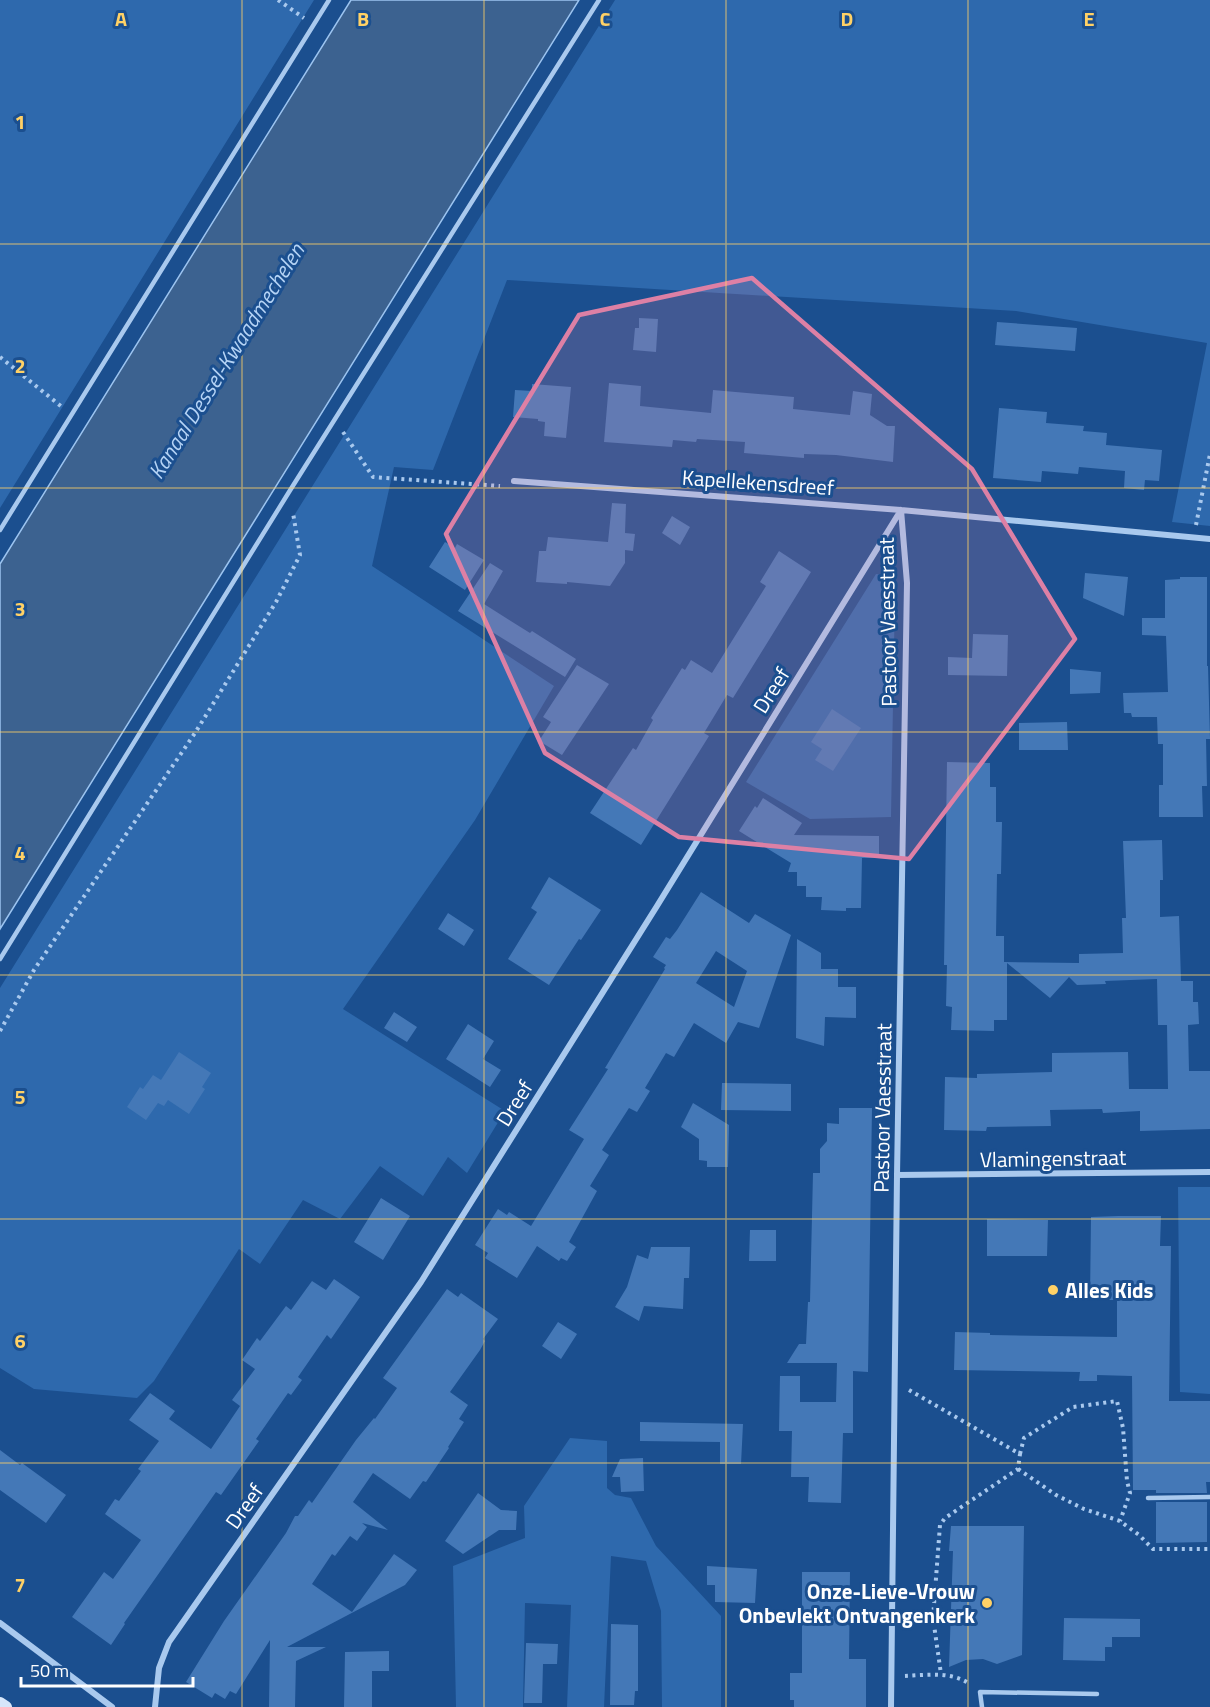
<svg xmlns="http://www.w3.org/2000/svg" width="1210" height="1707" font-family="'Titillium Web',sans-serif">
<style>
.green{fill:#2e69ad}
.water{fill:#3c6290;stroke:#9cc4f0;stroke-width:1.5}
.building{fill:#4478b7;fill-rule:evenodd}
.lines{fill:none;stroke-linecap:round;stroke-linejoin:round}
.path{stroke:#a9c9ee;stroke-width:4;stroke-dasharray:3 4.5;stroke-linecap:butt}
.lane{stroke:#a9c9ee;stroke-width:4.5}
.street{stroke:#a9c9ee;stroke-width:6}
.secondary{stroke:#d6e6fa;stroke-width:12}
.marked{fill:#dd80a5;fill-opacity:0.2;stroke:#dd80a5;stroke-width:4.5;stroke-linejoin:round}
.grid{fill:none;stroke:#ffd166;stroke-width:1.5;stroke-opacity:0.55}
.poi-dot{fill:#ffd166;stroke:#1b4f8f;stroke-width:2}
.labels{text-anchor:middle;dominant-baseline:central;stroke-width:6;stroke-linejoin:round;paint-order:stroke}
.street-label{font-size:21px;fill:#fff;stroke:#1b4f8f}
.poi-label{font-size:21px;font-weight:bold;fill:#fff;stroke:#1b4f8f;text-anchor:start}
.water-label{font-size:22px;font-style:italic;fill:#b5d3f5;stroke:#1b4f8f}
.grid-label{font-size:20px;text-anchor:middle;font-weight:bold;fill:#ffd166;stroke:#1b4f8f;stroke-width:6;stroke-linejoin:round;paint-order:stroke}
</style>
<rect width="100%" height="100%" fill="#1b4f8f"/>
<!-- green -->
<path class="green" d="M0,0H314L0,508Z
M615,0H1210V526L1172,522L1207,343L1016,311L507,280L433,470L394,467L372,566L554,686L475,820L343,1009L505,1111L467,1173L448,1157L423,1196L380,1166L340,1219L303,1200L260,1264L239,1249L154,1381L137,1398L34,1389L0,1368V988Z
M876,574L893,576L895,593L891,817L810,819L746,782Z
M1178,1187H1210V1394L1180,1392Z
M570,1438L607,1441V1488L615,1495L631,1498L656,1546L721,1616V1707H662L661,1611L646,1561L611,1556L604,1707H567L571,1605L525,1603L523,1707H456L453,1566L525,1538L524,1506Z"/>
<!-- water -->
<path class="water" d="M351,0H579L0,929V564Z"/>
<!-- building -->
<path class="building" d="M639,318L658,319L656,352L633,350L635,328H639Z
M997,322L1077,328L1075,351L995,345Z
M609,383L641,386L640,406L711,413L713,390L794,397L793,409L850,415L853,391L872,394L870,415L887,426H895L893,462L836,455L804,454V458L744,453L745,442L697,439L696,442L673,440L672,447L604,442Z
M532,384L571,387L566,438L544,436L545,422L538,421V419L513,417L515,390L532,391Z
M999,408L1047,412L1046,423L1084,426L1083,431L1107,433L1106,445L1162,450L1159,481L1145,480L1144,490L1124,488L1125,471L1079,467L1078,474L1042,471L1041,482L993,478Z
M612,503L626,504L625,533L635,534L633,551L625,550V563L610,586L567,582V584L536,582L539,551H546L548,537L608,542Z
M672,516L690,527L680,545L662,533Z
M445,542L455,548L457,544L484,560L465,590L429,567Z
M779,551L811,572L733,698L727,695L704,733L709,736L641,845L590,813L633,748L636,750L653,720L651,718L682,668L685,670L691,660L712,673L766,586L760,582Z
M490,563L503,571L484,604L530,633L532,631L576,659L565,677L458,611Z
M1085,573L1128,577L1124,616L1083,598Z
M1180,577H1207V666H1208L1210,739H1206L1207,786H1202L1203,817H1159V785H1163V744H1158L1157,717H1132L1131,713H1124L1123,693L1168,692L1166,636L1142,635V618H1165V580L1180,579Z
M973,634L1008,635L1007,676L948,675V657L972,658Z
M577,665L609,684L562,755L539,741L551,722L543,717Z
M1070,669L1101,672L1100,693L1070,694Z
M832,709L861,728L833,771L815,760L822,749L811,742Z
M1067,722L1068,750H1019V723Z
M947,762L990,763V787H996V822H1002L1001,874H997L996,936H1004V962L1079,963V954L1123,953L1122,918H1126L1123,841L1162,840L1163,880H1160V917L1179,916L1181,981H1193V1002H1198L1199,1024L1188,1025L1189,1071H1210V1129L1140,1131V1111L1103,1113L1102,1109L1050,1110L1051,1126L987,1127L986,1131L944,1130L945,1077L977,1078V1074L1052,1072V1053L1128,1052L1129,1089H1168L1167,1025H1158L1157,979L1105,981L1106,984L1077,985L1069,977L1050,998L1007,963V1020H994V1031L951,1030L952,1007L946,1006L947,965H944Z
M763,798L802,823L794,835L879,836V858H862L861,908H846V911L821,910L822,897H806V886H797V872H788L791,863L739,831L755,806L757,808Z
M549,877L601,910L581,940L579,939L549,985L508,959L537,912L531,908Z
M701,892L749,923L755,914L791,935L759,1028L738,1022L726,1043L694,1023L674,1057L666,1053L645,1088L650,1091L637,1112L629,1108L602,1150L609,1155L590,1186L597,1191L569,1242L576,1247L567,1261L561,1258L559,1261L537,1246L517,1278L485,1258L488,1253L475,1245L498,1209L507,1215L509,1212L531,1226L584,1139L569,1130L608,1069L605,1068L665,969L664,968L666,965L653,957L666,937L670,939L677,930ZM716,951L747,971L734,1007L696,983Z
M448,913L474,930L464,946L438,929Z
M797,939L821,953V969H838V987H856V1018L825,1017L824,1046L796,1038Z
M394,1012L417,1027L407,1042L384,1028Z
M468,1024L494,1041L483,1059L501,1070L490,1087L446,1059Z
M179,1052L211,1073L202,1087L205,1089L189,1114L168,1100L164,1106L158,1103L146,1120L127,1107L140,1087L143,1089L153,1075L161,1080Z
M722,1083L791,1084V1111L721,1110Z
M693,1103L729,1125L728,1167H707V1161L699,1160V1139L681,1127Z
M839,1108H872L868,1372L853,1371V1433H843L841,1503L808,1502L809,1477H791L792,1431H779L780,1376H800V1402H836L837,1363H787L799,1344H806L808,1302H810L813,1173H820V1149L827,1141V1123L839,1124Z
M381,1198L410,1216L383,1260L354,1242Z
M1118,1216H1161L1160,1246H1171L1169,1401H1210V1482H1206L1207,1493H1156V1490H1133L1132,1376L1097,1375V1381H1079L1080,1372L954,1370L955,1332L990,1333V1335L1117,1337V1300H1090L1091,1217Z
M987,1219L1048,1220L1047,1256H987Z
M750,1230H776V1261H749Z
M651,1247H690L689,1278H684L683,1309L644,1306L639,1321L615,1307L627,1287L637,1255L648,1259Z
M334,1279L360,1297L331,1339L327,1335L298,1377L302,1380L291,1395L288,1393L256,1439L259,1441L221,1495L216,1492L124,1623L125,1624L111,1645L72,1617L104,1572L113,1579L141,1540L105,1514L115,1499L119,1501L141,1471L138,1469L159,1441L129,1420L150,1393L175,1411L169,1419L211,1449L240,1406L232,1400L255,1369L242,1360L257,1338L260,1341L286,1306L291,1310L312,1281L326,1290Z
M447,1289L458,1297L461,1293L498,1319L483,1339L485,1341L480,1350L450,1392L468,1405L459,1419L464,1422L448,1447L449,1448L426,1482L423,1481L410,1499L373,1473L353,1502L388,1530L362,1523L367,1527L357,1541L350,1536L335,1556L332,1554L312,1584L352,1612L394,1554L417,1570L405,1585L287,1647H326L296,1661L295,1707H269L270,1640L236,1694L230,1691L225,1699L215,1693L212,1698L186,1682L224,1621L286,1533L295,1516H298L309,1500L312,1503L356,1440L374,1418L375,1419L397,1388L383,1378Z
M558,1322L577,1334L561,1359L542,1346Z
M640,1422L743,1424L741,1464H720V1442L640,1441Z
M0,1450L20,1465L22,1463L66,1495L46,1523L0,1490Z
M643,1458L644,1491L621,1492L620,1477H612L620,1459Z
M478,1493L501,1510L517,1511L516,1530H499L463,1554L445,1541Z
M1156,1502H1207V1542L1156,1543Z
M951,1526H1024L1022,1655L997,1664L983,1659L966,1660L949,1667L953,1551H949Z
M707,1566L757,1569L755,1603L715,1602V1585H707Z
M802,1572H850L849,1659H866V1707H794V1700H790V1673H802Z
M1064,1618L1140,1619V1637H1112V1647H1105V1661L1063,1660Z
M611,1624L638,1625V1691H635L634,1705H610Z
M526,1643L558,1644L557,1664H543L542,1703H524Z
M389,1651V1671H372V1707H344L345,1652Z"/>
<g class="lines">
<!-- path -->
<path class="path" d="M278,0L304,18
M0,357L62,407
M343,432L373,477L500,486
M1196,525L1210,454
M0,1031L34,970L195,733L276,602L300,555L293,513
M909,1390L1020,1454L1018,1469L945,1518L940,1525L933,1618L941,1674
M1020,1454L1024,1438L1073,1407L1117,1401L1123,1428L1127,1481L1130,1493L1120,1521
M1018,1469L1056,1495L1084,1509L1120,1521L1139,1535L1153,1549H1210
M905,1676C926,1675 951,1671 970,1684"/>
<!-- lane -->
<path class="lane" d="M0,530L329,0
M0,959L289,492L599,0
M1148,1498L1210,1497
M982,1707L980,1692L1097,1694"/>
<!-- street -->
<path class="street" d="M514,481L901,510L1210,539
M897,1175L1210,1172
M0,1623L112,1707
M155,1707L159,1668L169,1642L421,1282L657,906L901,510
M891,1707L897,1175L907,583L901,510"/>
<!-- secondary -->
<path class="secondary" d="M0,1703L6,1707"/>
</g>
<!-- marked area -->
<path class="marked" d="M752,278L972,469L1075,639L909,859L679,837L545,753L446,534L579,315Z"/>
<!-- grid -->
<path class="grid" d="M242,0V1707M484,0V1707M726,0V1707M968,0V1707M0,244H1210M0,488H1210M0,732H1210M0,975H1210M0,1219H1210M0,1463H1210"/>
<!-- markers -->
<g class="poi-dot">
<circle cx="1053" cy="1290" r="6"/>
<circle cx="987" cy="1603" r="6"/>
</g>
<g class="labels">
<!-- street labels -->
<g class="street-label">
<text transform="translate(758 482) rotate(4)">Kapellekensdreef</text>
<text transform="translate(887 622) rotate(-91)">Pastoor Vaesstraat</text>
<text transform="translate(771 690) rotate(-58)">Dreef</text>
<text transform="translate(514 1103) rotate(-58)">Dreef</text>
<text transform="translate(882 1108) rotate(-89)">Pastoor Vaesstraat</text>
<text transform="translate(1053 1158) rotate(-1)">Vlamingenstraat</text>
<text transform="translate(244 1506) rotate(-55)">Dreef</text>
</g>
<!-- poi labels -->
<g class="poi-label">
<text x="1065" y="1290">Alles Kids</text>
<text x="975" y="1591" text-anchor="end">Onze-Lieve-Vrouw<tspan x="975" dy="24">Onbevlekt Ontvangenkerk</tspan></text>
</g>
<!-- water labels -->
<g class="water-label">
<text transform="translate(226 361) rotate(-58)">Kanaal Dessel-Kwaadmechelen</text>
</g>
</g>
<g class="grid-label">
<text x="121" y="26">A</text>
<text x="363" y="26">B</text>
<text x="605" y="26">C</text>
<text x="847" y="26">D</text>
<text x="1089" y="26">E</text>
<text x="20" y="129">1</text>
<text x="20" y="373">2</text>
<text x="20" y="616">3</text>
<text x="20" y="860">4</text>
<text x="20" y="1104">5</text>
<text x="20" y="1348">6</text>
<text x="20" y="1592">7</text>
</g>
<!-- scale -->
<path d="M21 1677v9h172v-9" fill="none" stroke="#ffffff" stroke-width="3"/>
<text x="30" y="1677" font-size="18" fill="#ffffff" stroke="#1b4f8f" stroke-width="4.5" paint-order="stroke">50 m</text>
</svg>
